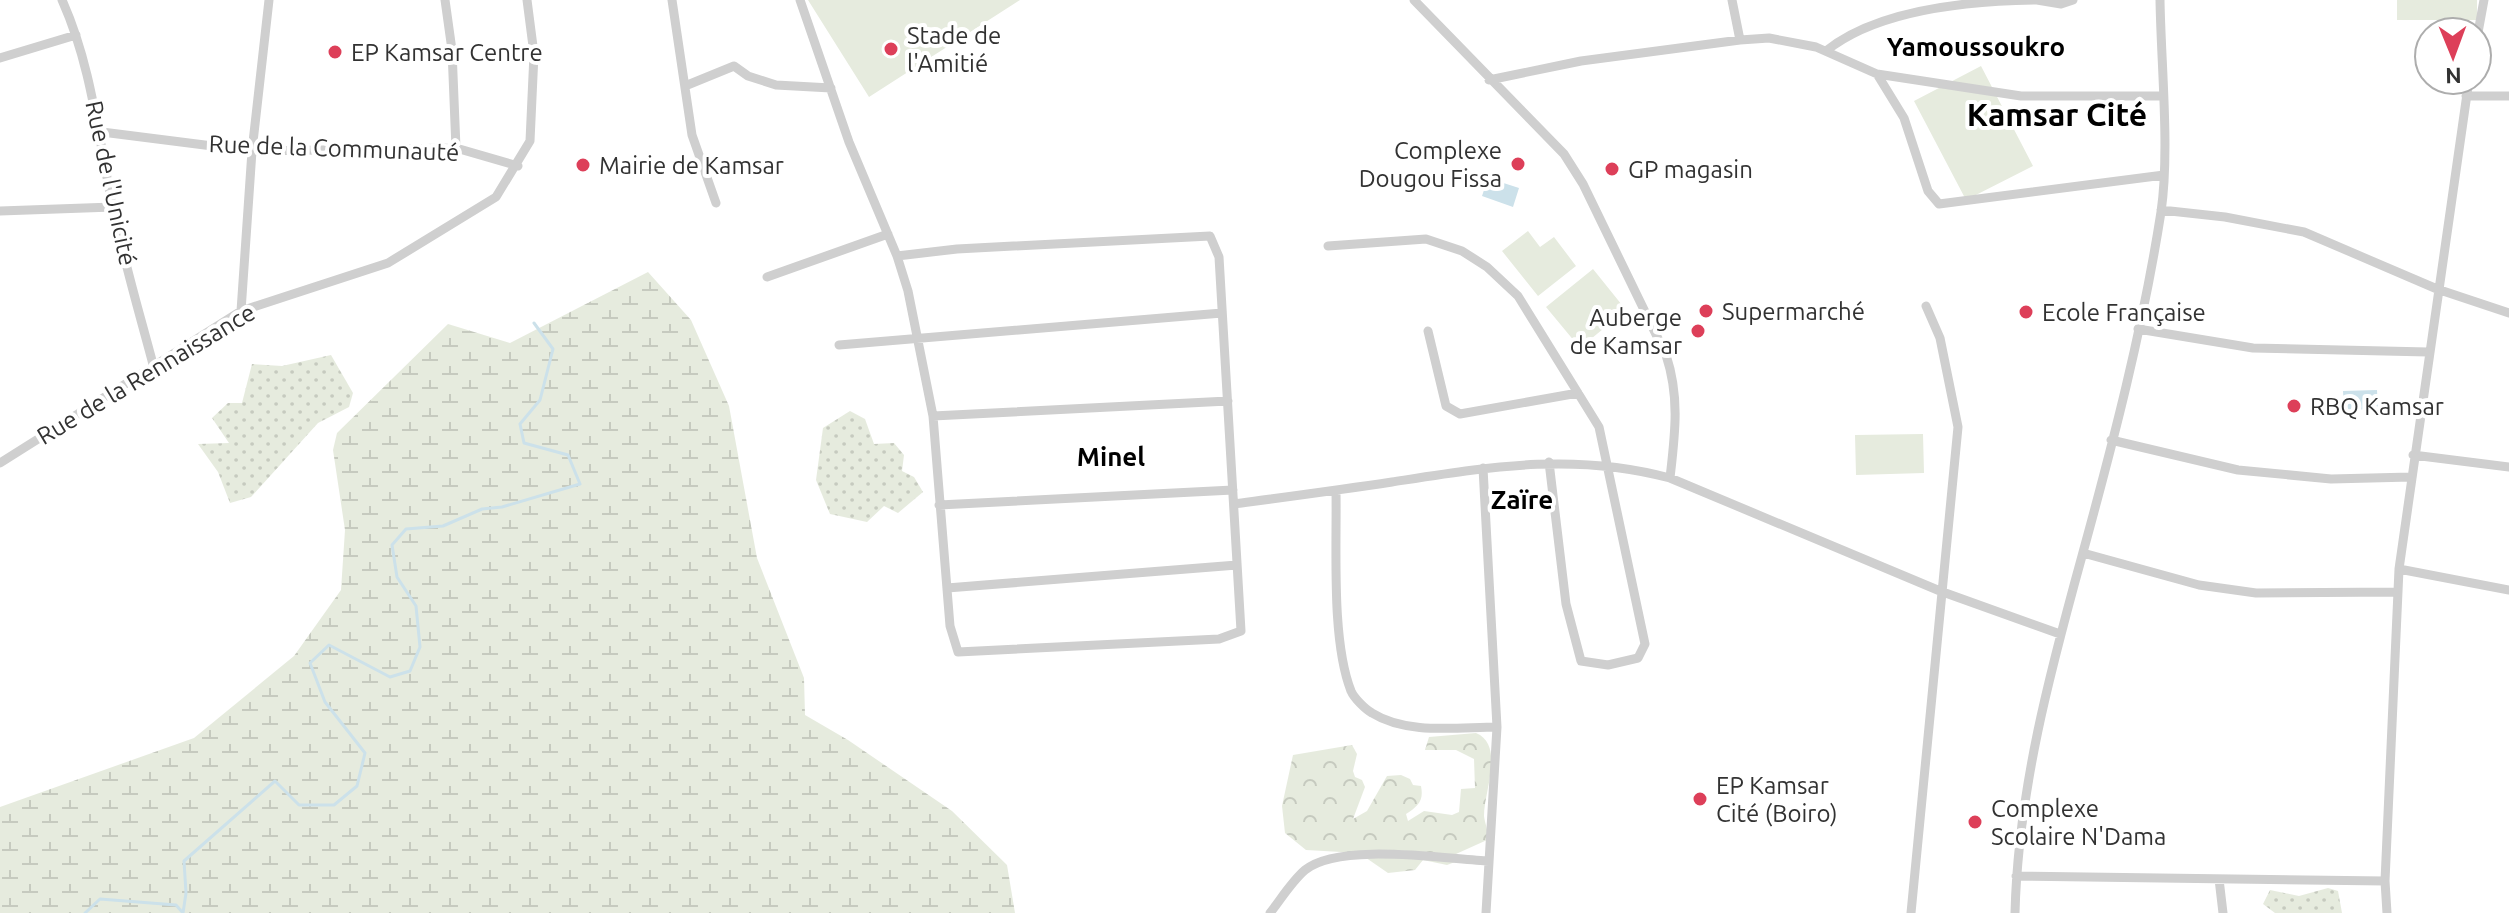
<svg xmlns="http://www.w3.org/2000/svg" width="2509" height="913" font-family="Ubuntu,sans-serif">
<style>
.grass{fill:url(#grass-dots)}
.forest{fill:url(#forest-crowns)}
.wetland{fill:url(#wetland-marsh)}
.park{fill:#e6ebde}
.water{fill:#cce1ea}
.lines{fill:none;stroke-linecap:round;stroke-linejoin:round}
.stream{stroke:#cce1ea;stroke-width:3}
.minor{stroke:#cfcfcf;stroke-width:9}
.poi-dot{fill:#dd3f59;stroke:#fff;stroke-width:3}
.labels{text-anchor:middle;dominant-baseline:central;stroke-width:8;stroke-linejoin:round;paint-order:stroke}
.poi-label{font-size:24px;fill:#323232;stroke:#fff;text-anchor:start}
.street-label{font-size:24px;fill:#323232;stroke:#fff}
.neighbourhood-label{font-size:26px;font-weight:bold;fill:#000;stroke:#fff}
.district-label{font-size:32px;font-weight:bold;fill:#000;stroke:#fff}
</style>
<defs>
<pattern id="grass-dots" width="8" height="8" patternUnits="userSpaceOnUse" patternTransform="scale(2)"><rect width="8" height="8" fill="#e6ebde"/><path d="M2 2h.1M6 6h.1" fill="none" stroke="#c6cabf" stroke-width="1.8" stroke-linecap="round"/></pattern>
<pattern id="forest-crowns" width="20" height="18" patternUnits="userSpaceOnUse" patternTransform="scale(2)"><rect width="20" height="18" fill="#e6ebde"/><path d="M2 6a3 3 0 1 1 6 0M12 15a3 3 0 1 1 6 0" fill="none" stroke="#c6cabf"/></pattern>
<pattern id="wetland-marsh" width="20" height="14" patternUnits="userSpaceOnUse" patternTransform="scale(2)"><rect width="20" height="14" fill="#e6ebde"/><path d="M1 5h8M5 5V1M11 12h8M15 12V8" fill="none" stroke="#c6cabf"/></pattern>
</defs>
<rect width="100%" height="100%" fill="#fff"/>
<!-- grass -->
<path class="grass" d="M331,355L353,393L349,407L318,423L251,497L230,503L218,472L198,444L229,443L212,418L228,403H242L252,364L282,366Z
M850,411L865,419L874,444L894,443L904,455L902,471L914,477L923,492L898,513L884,506L867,522L830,514L816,480L823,428Z
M2328,888L2338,891L2342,913H2275L2263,904L2270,890L2299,896Z"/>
<!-- forest -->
<path class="forest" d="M1476,733C1505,745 1484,791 1484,816C1485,825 1489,830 1487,840L1456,854L1455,862L1447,865L1423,860L1415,870L1388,873L1359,853L1306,850L1285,833L1282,806L1293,755L1352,745L1357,754L1353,771L1355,777L1362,780L1365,787L1353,819L1367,811L1387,776L1401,775L1410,779L1413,785L1421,786C1424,801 1418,806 1406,814L1408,821L1424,811L1452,815L1459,812L1461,789L1475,788L1474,759L1456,750H1425L1429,737Z"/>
<!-- wetland -->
<path class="wetland" d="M648,272L691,320L729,406L757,558L804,678L805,715L848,740L952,811L1007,865L1015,913H0V807L194,738L294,656L341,590L345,530L333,450L337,433L448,324L510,343Z"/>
<!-- park -->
<path class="park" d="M808,0H1020L869,97Z
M2397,0H2477V20H2397Z
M1981,66L2033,166L1966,200L1914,101Z
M1528,231L1540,247L1554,237L1576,266L1538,296L1502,251Z
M1593,269L1626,310L1580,348L1546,307Z
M1923,434L1924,473L1856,475L1855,435Z"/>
<!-- water -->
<path class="water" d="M1488,178L1519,188L1513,207L1482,196Z
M2377,390L2378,409L2344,410L2343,391Z"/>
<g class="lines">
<!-- stream -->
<path class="stream" d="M85,913L100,899L176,905L183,913
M183,913L186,893L184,861L275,781L299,805H334L357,786L365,753L325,702L310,663L329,645L390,677L410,671L420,647L416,606L397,577L392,545L406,529L443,526L482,509L502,507L580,484L568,455L524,443L520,424L540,400L553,349L534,323"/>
<!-- minor -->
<path class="minor" d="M62,0C92,67 98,137 113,208C124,262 140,315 154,368
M445,0L452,50L456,148
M672,0L692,135L716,203
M800,0L849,142L897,256L908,291L933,416L950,626L958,652L1219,639L1241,631L1219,257L1210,236L957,249L897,256
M1414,0L1564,154L1583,184L1666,355C1680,397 1675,434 1670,478
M1732,0L1740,40
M2037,0L2061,4L2073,0
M2477,38L2484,0
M1826,51C1878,9 1969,1 2035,0
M0,58L76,35
M1877,74L2021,96H2161
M1489,80L1581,61L1740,40L1769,38L1816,47L1877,74L1904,118L1928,191L1939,204L2164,175
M685,86L734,66L748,76L776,85L831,88
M2466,96H2509
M102,132L252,151L456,148L518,166
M2161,210L2225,217L2304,232L2437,289L2509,313
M0,211L113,207
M1328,246L1426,239L1462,251L1487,267L1518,296L1599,427L1645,644L1638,658L1608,665L1581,661L1566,604L1549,462
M767,277L888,234
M241,311L252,151L269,0
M2138,329L2253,348L2428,352
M1428,331L1446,406L1460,414L1578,393
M839,345L1222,313
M933,416L1228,401
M2111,440L2238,470L2331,479L2411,477
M2413,455L2509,467
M0,463L241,311L388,263L496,197L530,141L534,54L527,0
M1483,468L1497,727L1486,913
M1336,491C1337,547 1331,640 1351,691C1354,698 1365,709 1372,713C1407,735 1458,727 1497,727
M1234,504C1286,497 1339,490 1392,482C1489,467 1574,452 1670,478L1940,591L2060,634
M939,505L1233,490
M2083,553L2199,585L2256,593L2398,592
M2399,569L2509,590
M947,588L1237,565
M2016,876L2385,881
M2219,879L2223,913
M1270,913C1281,899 1292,881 1305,870C1339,842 1445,859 1489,861
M1911,913L1958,427L1940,338L1926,306
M2015,913C2018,791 2050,672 2082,556C2113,443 2143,328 2161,212C2170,151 2161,64 2160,0
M2387,913L2385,881L2399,569L2469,80"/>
</g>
<!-- markers -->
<g class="poi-dot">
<circle cx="891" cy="49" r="8"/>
<circle cx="335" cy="52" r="8"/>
<circle cx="1518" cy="164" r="8"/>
<circle cx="583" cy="165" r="8"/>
<circle cx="1612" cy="169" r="8"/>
<circle cx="1706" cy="311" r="8"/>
<circle cx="2026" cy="312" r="8"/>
<circle cx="1698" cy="331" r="8"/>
<circle cx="2294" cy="406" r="8"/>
<circle cx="1700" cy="799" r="8"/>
<circle cx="1975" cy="822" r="8"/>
</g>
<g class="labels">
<!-- poi labels -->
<g class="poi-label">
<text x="907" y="35">Stade de<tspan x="907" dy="28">l'Amitié</tspan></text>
<text x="351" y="52">EP Kamsar Centre</text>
<text x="1502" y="150" text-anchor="end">Complexe<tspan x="1502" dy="28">Dougou Fissa</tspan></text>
<text x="599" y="165">Mairie de Kamsar</text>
<text x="1628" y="169">GP magasin</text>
<text x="1722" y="311">Supermarché</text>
<text x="2042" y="312">Ecole Française</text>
<text x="1682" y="317" text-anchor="end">Auberge<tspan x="1682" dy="28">de Kamsar</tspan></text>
<text x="2310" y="406">RBQ Kamsar</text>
<text x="1716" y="785">EP Kamsar<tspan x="1716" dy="28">Cité (Boiro)</tspan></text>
<text x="1991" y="808">Complexe<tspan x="1991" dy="28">Scolaire N'Dama</tspan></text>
</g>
<!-- street labels -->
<g class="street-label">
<text transform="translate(334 148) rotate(2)">Rue de la Communauté</text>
<text transform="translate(111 183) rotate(78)">Rue de l'Unicité</text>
<text transform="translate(146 374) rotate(-31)">Rue de la Rennaissance</text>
</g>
<!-- neighbourhood labels -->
<g class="neighbourhood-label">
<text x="1976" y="46">Yamoussoukro</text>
<text x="1111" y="456">Minel</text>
<text x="1522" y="499">Zaïre</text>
</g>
<!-- district labels -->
<g class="district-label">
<text x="2057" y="114">Kamsar Cité</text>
</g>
</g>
<!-- north arrow -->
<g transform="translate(2453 56) rotate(179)"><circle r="38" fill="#ffffff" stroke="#adadad" stroke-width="2"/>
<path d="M0-6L14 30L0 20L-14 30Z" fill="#dd3f59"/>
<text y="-12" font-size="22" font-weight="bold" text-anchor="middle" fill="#323232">N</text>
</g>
</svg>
